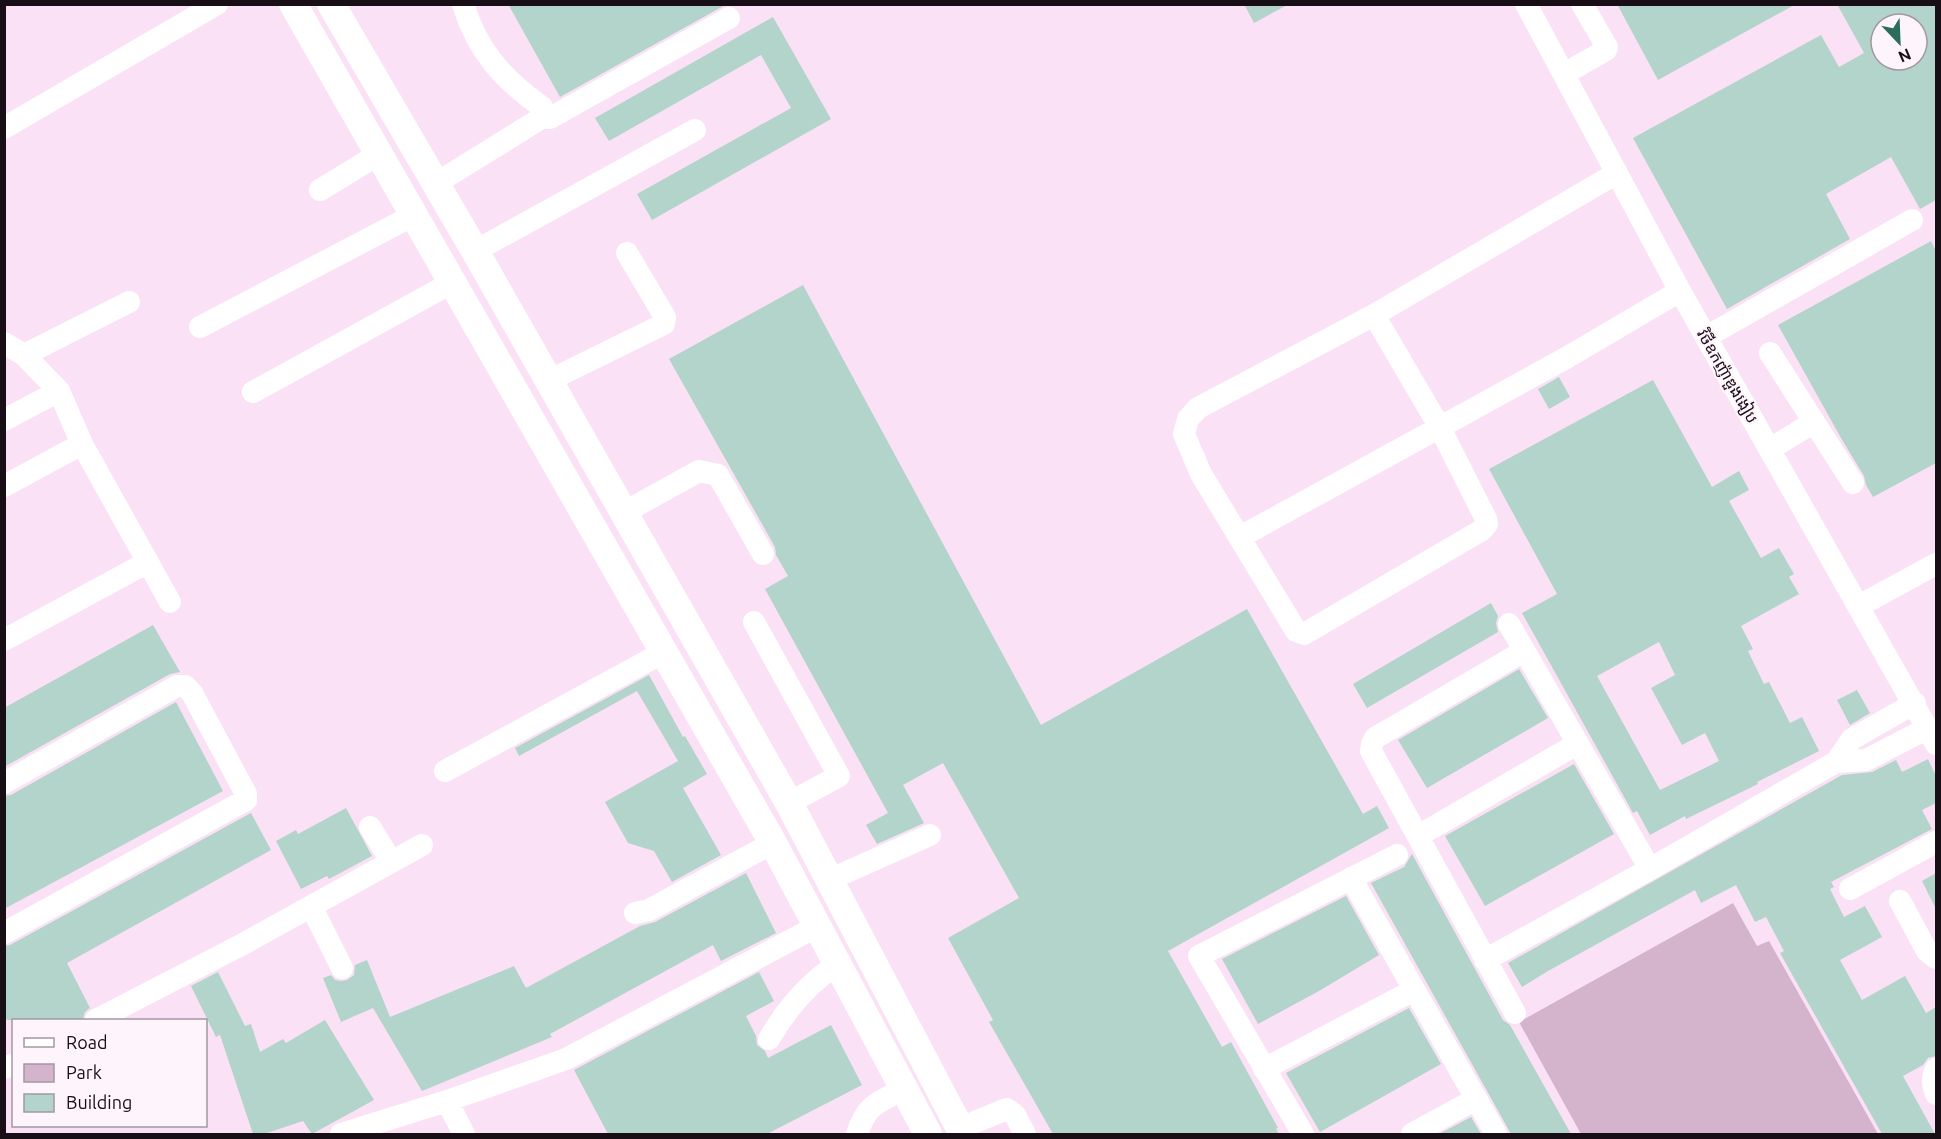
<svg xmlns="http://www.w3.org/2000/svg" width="1941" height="1139" font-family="Ubuntu,'Noto Sans Khmer',sans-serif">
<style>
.green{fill:#d4b3cd}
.building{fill:#b2d4ca;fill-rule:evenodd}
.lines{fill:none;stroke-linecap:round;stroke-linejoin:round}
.minor{stroke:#fff;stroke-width:22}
.major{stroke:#fff;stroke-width:28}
.labels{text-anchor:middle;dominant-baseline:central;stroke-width:4.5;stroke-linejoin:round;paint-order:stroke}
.street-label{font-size:16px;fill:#180f16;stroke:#fef4fc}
</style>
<rect width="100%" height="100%" fill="#fbe1f5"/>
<!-- green -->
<path class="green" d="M1733,903L1757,946L1769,941L1878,1134H1581L1519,1022Z"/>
<!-- building -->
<path class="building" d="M508,4H727L560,97Z
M1244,4H1289L1254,23Z
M1617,4H1796L1658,80Z
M1837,4H1936V200L1920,209L1891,157L1826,194L1850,239L1727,309L1633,138L1821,35L1839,67L1864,53ZM1881,24H1917V60H1881Z
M773,17L831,119L652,220L637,194L791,108L761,55L609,141L595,118Z
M1931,241L1936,251V463L1873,497L1866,485L1864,476L1841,438L1778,325Z
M803,285L1041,725L1247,609L1363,814L1377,806L1389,828L1168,951L1222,1047L1231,1042L1278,1128L1276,1129L1279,1134H1053L989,1022L993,1020L948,938L1019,898L943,763L903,785L924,823L877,844L866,825L888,813L765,589L788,576L776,555L775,547L669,359Z
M1559,377L1570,397L1549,409L1538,389Z
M1653,380L1712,487L1739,471L1749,490L1729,501L1761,558L1779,548L1794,574L1789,577L1799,594L1741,626L1753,649L1748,651L1764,684L1769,682L1790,723L1802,717L1819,751L1757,782L1758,784L1686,819L1685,816L1650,835L1637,811L1633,813L1522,613L1557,594L1489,469ZM1659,642L1675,675L1651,688L1682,745L1705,733L1719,761L1660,790L1597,676Z
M1491,603L1498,616L1496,623L1498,632L1367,708L1353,684Z
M153,625L180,672L170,674L4,767V708Z
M1519,669L1548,718L1427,788L1398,740Z
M649,675L683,737L685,736L707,774L683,788L721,855L672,882L654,851L628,843L605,802L678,761L637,691L519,756L515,748Z
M1857,690L1870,713L1850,725L1837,700Z
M176,702L223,791L4,909V796L11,795Z
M1928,759L1936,776V803L1922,810L1932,829L1831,882L1834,887L1830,889L1844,917L1865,906L1882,937L1840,960L1862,1000L1905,976L1926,1013L1936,1007V1056L1928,1058L1923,1065L1903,1076L1935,1134H1882L1780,953L1784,951L1766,917L1755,922L1736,885L1701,903L1695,890L1548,971L1522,987L1508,963L1842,775L1872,772L1896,760L1902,772Z
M1574,764L1614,834L1485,906L1445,836Z
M346,808L372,856L329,879L327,876L301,889L276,841L296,830L298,834Z
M251,813L271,850L67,963L90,1008L85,1012L83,1019L7,1020L4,1015V946L10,945Z
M1412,854L1503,1020L1510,1025L1571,1134H1511L1371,883L1404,867Z
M746,873L776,933L721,961L713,945L550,1034L552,1037L422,1091L373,1008L341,1022L323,978L331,975L335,980L341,981L347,980L354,975L355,965L367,960L390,1017L514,966L526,988L640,926L655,922Z
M1936,873V909L1922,881Z
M1346,896L1379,955L1319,991L1258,1024L1222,959Z
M218,972L245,1026L251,1024L260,1052L283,1039L286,1043L325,1020L374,1100L312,1134L303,1121L264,1134H253L220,1035L216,1037L191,986Z
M759,972L774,1001L746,1016L756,1036L757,1045L765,1051L768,1058L831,1025L862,1085L767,1134H608L574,1070Z
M1409,1008L1441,1064L1320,1132L1286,1073Z
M1471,1117L1481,1134H1439Z"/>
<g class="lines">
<!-- minor -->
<path class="minor" d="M463,4C477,51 504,80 542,107L543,117L550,118L729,18
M1526,4L1680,291L1936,744
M1564,74L1606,50L1607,47L1582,4
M4,128L217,4
M435,184L543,117
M320,190L379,154
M475,251L695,130
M1374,315L1439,426L1486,519L1487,524L1482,530L1304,634L1296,631L1201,474L1184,434L1188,419L1198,408L1374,315L1617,173
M200,327L414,215
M1706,337L1912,220
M4,343L24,355L59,391L82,444L170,602
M1770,353L1853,483
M24,355L129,302
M548,381L664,324L665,317L627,253
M253,392L453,282
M4,420L59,391
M1770,449L1814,422
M4,486L82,444
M623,513L699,471L718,475L763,554
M1240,537L1566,358L1680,291
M1859,606L1936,564
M754,622L839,776L789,803
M1509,624L1650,869
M4,640L148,562
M1836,762L1866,760L1928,728
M445,771L664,652
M4,783L177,686H185L192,693L246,794V800L4,933
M370,827L391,861
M1418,836L1577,744
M1351,878L1496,1134
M831,879L930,835
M1850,889L1936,842
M1900,901L1927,951L1936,958
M311,906L342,968
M635,913L649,910L773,843
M1485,960L1650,869L1836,762L1852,739L1915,703
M1515,1013L1371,751L1372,744L1375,738L1524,651
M96,1020L243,944L422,845
M769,1039C787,1008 808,983 838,964
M4,1068L14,1064
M1264,1069L1414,990
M1936,1069C1932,1078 1932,1084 1936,1094
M447,1101L464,1134
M960,1128L1007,1109L1015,1115L1025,1134
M341,1134L447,1101L566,1059L818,926
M857,1134C867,1104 877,1103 904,1089
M1303,1134L1199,956L1397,855
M1412,1134L1476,1099"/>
<!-- major -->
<path class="major" d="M293,4L773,843L928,1134
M331,4L475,251L789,803L963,1134"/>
</g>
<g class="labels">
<!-- street labels -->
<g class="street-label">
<text transform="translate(1728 376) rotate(60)">វិថីឧកញ៉ាឌួងងៀប</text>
</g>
</g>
<!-- border -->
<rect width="1941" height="1139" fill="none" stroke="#180f16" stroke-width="12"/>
<!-- legend -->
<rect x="12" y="1019" width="195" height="108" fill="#fef4fc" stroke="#a298a0" stroke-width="1.5"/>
<rect x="24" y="1038" width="30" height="9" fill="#ffffff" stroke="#a298a0" stroke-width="1.5"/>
<text x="66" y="1049" font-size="18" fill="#180f16">Road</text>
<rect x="24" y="1064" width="30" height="18" fill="#d4b3cd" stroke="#a298a0" stroke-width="1.5"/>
<text x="66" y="1079" font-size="18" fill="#180f16">Park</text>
<rect x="24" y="1094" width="30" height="18" fill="#b2d4ca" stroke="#a298a0" stroke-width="1.5"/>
<text x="66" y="1109" font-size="18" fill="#180f16">Building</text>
<!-- north arrow -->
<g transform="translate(1899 42) rotate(157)"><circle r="28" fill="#fef4fc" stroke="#a298a0" stroke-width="1.5"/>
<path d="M0-4.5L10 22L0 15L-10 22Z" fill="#2b6d5d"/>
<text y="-9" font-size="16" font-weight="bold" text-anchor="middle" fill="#180f16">N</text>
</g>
</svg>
